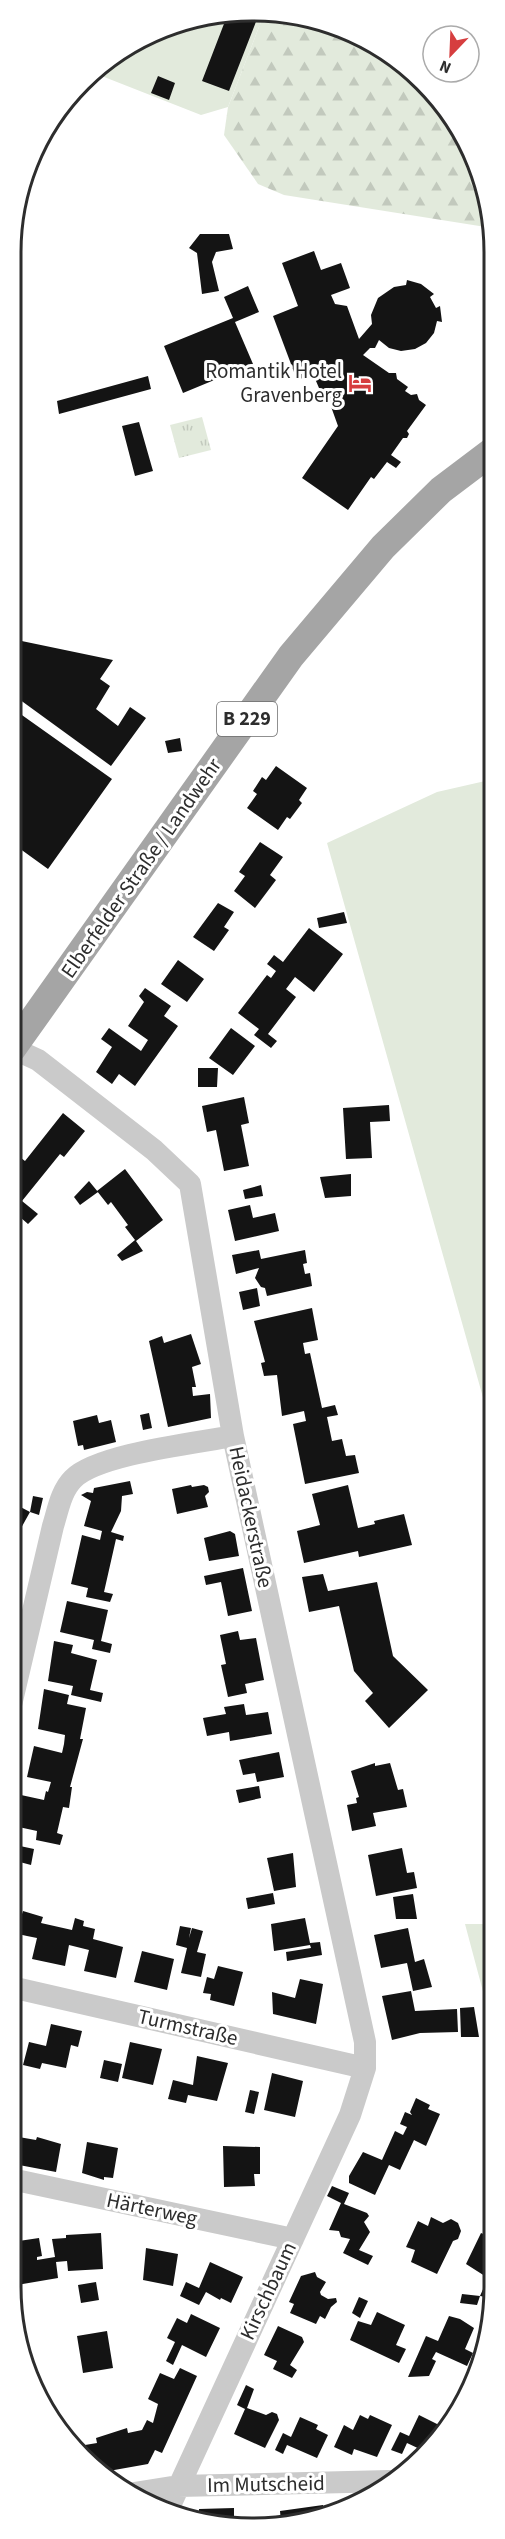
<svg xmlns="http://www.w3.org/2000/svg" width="505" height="2539" font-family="'Source Sans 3',sans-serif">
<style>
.grass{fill:#e2eadc}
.forest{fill:url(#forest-firs)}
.park{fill:url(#park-tufts)}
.building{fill:#141414}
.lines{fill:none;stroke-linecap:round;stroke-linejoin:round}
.minor{stroke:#cacaca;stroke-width:22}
.major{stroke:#a5a5a5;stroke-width:28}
.labels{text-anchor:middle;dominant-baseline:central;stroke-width:6;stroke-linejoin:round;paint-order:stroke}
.shield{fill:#fff;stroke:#6c6c6c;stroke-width:1.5}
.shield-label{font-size:20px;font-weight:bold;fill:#2d2d2d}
.poi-label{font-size:21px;fill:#2d2d2d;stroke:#fff;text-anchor:end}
.street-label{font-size:21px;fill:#2d2d2d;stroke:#fff}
.rim{fill:none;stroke:#2d2d2d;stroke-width:3}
</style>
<defs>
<pattern id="forest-firs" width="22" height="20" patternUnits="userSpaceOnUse" patternTransform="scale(1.5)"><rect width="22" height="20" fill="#e2eadc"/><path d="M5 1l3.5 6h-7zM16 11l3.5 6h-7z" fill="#c2c9bd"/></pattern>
<pattern id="park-tufts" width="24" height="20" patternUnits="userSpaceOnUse" patternTransform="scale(1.5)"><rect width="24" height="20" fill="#e2eadc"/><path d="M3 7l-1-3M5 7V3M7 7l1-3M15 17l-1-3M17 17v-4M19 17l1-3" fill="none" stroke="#c2c9bd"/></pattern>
</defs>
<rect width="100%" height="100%" fill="#fff"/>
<!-- grass -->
<path class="grass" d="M264,14L228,107L201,115L94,73L105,61L190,19Z
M494,779L493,1433L327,843L437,792Z
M465,1924H493V2029Z"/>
<!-- forest -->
<path class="forest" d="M271,13H284L360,36L424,82L476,160L492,228L284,195L258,184L224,135L228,107L264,14Z"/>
<!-- park -->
<path class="park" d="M202,417L211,450L179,458L170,425Z"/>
<!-- building -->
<path class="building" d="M259,14L229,91L202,81L227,16Z
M158,76L175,83L169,100L151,93Z
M200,234H229L233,249L216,252L212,262L219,291L202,294L197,253L189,248Z
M314,251L321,270L341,263L350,288L331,295L335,304L347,306L359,339L372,324L371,315L378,298L394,287L406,285L407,280L421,284L434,294L430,297L436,308L440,306L442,322L437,321L434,333L426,343L415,349L401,351L389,348L379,340L375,348H370L363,355L389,373H396L397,379L408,387L405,391L411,395L417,394L419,400L426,405L407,431L409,434L407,438H403L391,455L401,462L396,468L387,462L374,479L371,477L348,510L302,478L338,426L329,401L325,402L313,374L297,380L273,316L298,306L282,263Z
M248,286L259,312L235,322L253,364L183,393L164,346L233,318L224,297Z
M148,376L151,389L59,414L57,401Z
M139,422L153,471L135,476L122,426Z
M12,639L113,660L100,679L110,686L96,709L118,726L130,707L146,718L111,766L12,694Z
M12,708L112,779L48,869L12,843Z
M180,738L182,751L168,753L165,741Z
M276,766L307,788L299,800L302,803L290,819L287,817L278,830L247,808L257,794L253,791L262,777L266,780Z
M260,842L283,857L270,875L276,880L255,908L234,891L245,876L239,872Z
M218,903L234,912L224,927L229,930L214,951L193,937Z
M344,912L347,923L319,928L317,918Z
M309,928L343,954L314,992L295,977L286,989L296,997L268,1034L277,1041L271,1048L254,1035L259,1029L238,1013L267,975L271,978L276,971L267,964L274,955L283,962Z
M178,960L204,979L187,1002L161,984Z
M145,988L171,1006L164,1016L178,1026L135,1086L119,1074L112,1084L96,1072L112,1047L101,1039L109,1028L141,1051L148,1040L128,1026L144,1002L139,996Z
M231,1028L255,1046L233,1075L209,1058Z
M198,1068H218L217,1087H198Z
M244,1097L249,1123L241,1125L249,1166L224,1171L216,1130L207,1132L202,1106Z
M389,1105L390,1121L370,1122L372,1158L346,1159L343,1108Z
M63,1113L85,1131L64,1157L60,1154L22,1201L38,1214L28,1224L13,1211L21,1201L12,1194V1169L21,1158L25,1161Z
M125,1169L163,1220L136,1241L143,1251L122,1261L117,1255L135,1240L125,1227L128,1225L111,1202L108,1205L97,1191Z
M351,1174V1196L325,1198L320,1177Z
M89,1181L98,1192L80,1205L74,1197Z
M261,1185L263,1196L245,1199L243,1190Z
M250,1205L253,1218L275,1213L279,1231L235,1241L228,1210Z
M259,1250L261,1259L305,1250L307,1263L303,1264L305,1274L310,1273L312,1286L267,1296L265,1288L261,1287L255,1278L259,1268L236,1274L232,1255Z
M257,1288L260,1306L243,1310L239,1292Z
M312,1308L318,1340L303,1343L305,1354L310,1353L322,1408L335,1405L338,1415L327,1417L332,1441L342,1439L346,1456L355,1455L359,1473L305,1484L293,1424L306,1421L304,1411L282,1416L277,1375L264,1376L261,1363L265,1362L254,1321Z
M191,1334L201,1364L192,1367L196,1387H192L193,1396L210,1394L211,1418L168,1427L149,1341L162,1336L164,1343Z
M149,1413L152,1428L143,1430L140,1415Z
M97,1415L99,1423L111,1420L116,1442L84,1450L83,1445L78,1446L73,1421Z
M130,1481L133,1494L122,1496L121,1511L111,1532L124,1536L123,1541L116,1539L104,1592L113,1594L110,1602L86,1597L88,1588L71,1584L82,1535L100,1540L102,1531L84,1526L91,1501L81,1495L87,1492L93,1493L94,1488Z
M191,1485L192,1487L204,1485L208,1487L209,1492L205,1496L208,1507L177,1514L172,1489Z
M348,1485L358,1528L375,1524L374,1521L404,1514L412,1545L359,1557L358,1551L304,1563L297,1531L320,1525L312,1494Z
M33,1496L43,1498L39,1515L30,1512Z
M13,1503L30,1512L20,1530L11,1525Z
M230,1531L235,1534L239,1556L209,1561L204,1538Z
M243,1568L252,1611L228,1616L221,1582L206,1585L204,1576Z
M323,1574L328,1591L377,1582L393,1656L428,1690L389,1728L365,1701L373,1693L354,1671L339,1606L309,1612L302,1577Z
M67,1601L108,1610L101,1641L112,1644L110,1653L92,1649L94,1640L60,1632Z
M238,1631L240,1640L256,1638L264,1680L245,1684L247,1693L228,1697L221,1665L226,1664L220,1635Z
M54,1641L73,1645L71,1653L97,1660L90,1690L103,1693L101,1702L71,1695L73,1686L48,1681Z
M44,1689L69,1695L67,1704L86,1708L80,1739H83L70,1787H72L69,1808L63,1807L57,1833L63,1835L60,1845L36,1840L37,1831L14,1826L21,1795L44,1800L46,1791L48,1792L51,1782L27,1777L34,1746L62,1753L64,1744L65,1735L38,1729Z
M244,1704L246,1715L268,1712L272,1734L230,1741L229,1732L207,1736L203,1718L226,1714L224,1707Z
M279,1752L284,1777L257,1782L255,1773L243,1775L239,1760Z
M375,1763V1766L390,1763L398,1790L403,1789L407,1807L373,1813L376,1826L352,1831L347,1805L357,1803L356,1798L359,1797L351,1771Z
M259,1786L261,1798L239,1803L236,1790Z
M20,1846L34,1849L31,1865L16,1861Z
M402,1848L407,1873L414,1872L417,1888L376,1896L368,1855Z
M293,1853L296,1887L274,1891L267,1858Z
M273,1893L275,1904L248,1909L246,1898Z
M413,1894L417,1919H396L393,1897Z
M23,1911L43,1917L41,1923L72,1930L75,1918L84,1921L83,1926L95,1929L93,1939L123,1947L116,1978L84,1971L89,1950L69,1945L65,1966L32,1959L37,1938L27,1936L18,1934L11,1959V1914L21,1917Z
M305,1918L310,1943L320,1942L322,1955L287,1961L286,1952L311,1948L310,1945L274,1951L271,1924Z
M180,1926L191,1928L189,1938L192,1928L203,1931L197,1952L206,1954L201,1977L181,1973L187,1948L176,1945Z
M408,1928L415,1962L424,1959L432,1987L413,1991L407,1963L381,1968L374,1935Z
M142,1951L174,1959L167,1990L134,1982Z
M218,1966L243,1972L234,2006L210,2000L211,1994L203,1993L207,1977L214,1979Z
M300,1979L323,1984L316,2024L273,2014L272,1992L295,1998Z
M411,1991L415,2011L457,2009L458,2032L420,2033L392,2040L382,1996Z
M474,2007L479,2037H461L460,2008Z
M51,2024L82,2031L78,2047L71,2045L66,2068L42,2063L40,2069L23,2065L29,2042L46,2046Z
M130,2042L162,2049L153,2085L122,2078Z
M197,2056L228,2063L217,2101L188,2095L186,2103L168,2099L173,2080L193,2085Z
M104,2060L122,2064L118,2082L100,2078Z
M272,2073L303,2081L295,2117L264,2110Z
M250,2090L259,2092L254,2114L245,2112Z
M416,2098L430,2105L428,2109L440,2114L426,2146L414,2140L400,2170L389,2165L375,2195L349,2183V2176L363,2152L382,2160L395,2131L403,2135L407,2127L400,2124L405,2112L412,2115L410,2112Z
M11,2122H15L13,2136L36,2140L37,2137L61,2144L56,2172L19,2165L20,2159L11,2157Z
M87,2142L118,2148L113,2178L104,2177V2180L82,2173Z
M223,2146L260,2147V2174H254L255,2186L224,2187Z
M332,2186L349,2193L344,2204L367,2213L369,2216L364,2222L370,2232L359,2250L373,2256L368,2265L343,2253L350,2239L341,2237L339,2231L329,2230L341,2203L327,2196Z
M431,2217L443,2223L451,2219L458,2223L461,2231L458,2239L453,2241L437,2274L411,2262L415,2250L406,2247L418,2221L428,2226Z
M101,2233L103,2269L68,2271L67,2261L56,2262L58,2278L11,2286L12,2242L39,2238L42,2256L37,2257V2260L55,2257L52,2239L66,2238V2235Z
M481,2233L493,2238L492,2298L480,2296L488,2278L466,2264Z
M146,2248L178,2254L173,2286L143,2280Z
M210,2262L243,2277L231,2303L221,2298L220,2300L206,2292L199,2305L180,2296L186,2282L199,2288Z
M315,2272L317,2277L326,2282L320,2292L321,2295L328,2299L336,2298L337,2302L331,2307L325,2319L320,2316L316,2324L290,2313L294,2304L289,2302L301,2276Z
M96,2282L99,2300L81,2303L78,2285Z
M462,2294L480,2296L477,2305L460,2303Z
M359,2297L368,2301L360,2318L352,2313Z
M377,2312L405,2325L396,2345L406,2349L399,2363L350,2340L358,2321L371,2325Z
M191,2314L220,2328L206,2357L182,2345L173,2365L166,2361L175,2342L167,2338L177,2318L187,2323Z
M449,2316L460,2319L474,2328L465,2349L473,2353L467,2366L436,2352L432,2359L436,2361L429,2376L408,2377L426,2336L438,2341Z
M278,2326L302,2337L304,2342L290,2365L297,2370L292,2378L273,2369L277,2361L264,2355Z
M107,2331L113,2368L83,2373L77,2336Z
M180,2368L197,2376L162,2453L155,2450L148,2464L103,2472L81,2457L78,2452L86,2451L85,2445L97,2443L96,2438L127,2428L128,2433L142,2430L147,2420L153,2423L158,2404L148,2399L160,2373L174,2379Z
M246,2385L254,2389L247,2408L266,2415L272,2412L277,2414L279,2420L265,2448L234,2434L245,2409L237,2405Z
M360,2415L368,2419L370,2415L392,2425L377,2457L354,2449L352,2455L334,2447L344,2425L353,2430Z
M419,2415L445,2428L426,2452L407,2443L402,2454L391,2450L400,2432L409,2436Z
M300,2417L318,2425L316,2429L328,2435L317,2458L287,2445L283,2454L275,2450L283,2433L291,2437Z
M323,2505L324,2516L281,2522L280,2511Z
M234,2508V2523L229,2522V2526L199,2519V2509Z"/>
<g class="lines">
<!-- minor -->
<path class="minor" d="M12,1048L38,1060L154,1150L190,1184L233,1436L365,2042V2068L350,2115L167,2512
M11,1705L53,1526C58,1510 61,1491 73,1479C97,1454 197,1443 233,1436
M11,1987L365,2068
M11,2179L293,2239
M134,2493L178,2486L390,2481"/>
<!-- major -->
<path class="major" d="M12,1049L291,656L383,547L441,490L494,450"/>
</g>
<!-- icons -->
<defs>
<g id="hotel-bare" transform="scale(1.8)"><path d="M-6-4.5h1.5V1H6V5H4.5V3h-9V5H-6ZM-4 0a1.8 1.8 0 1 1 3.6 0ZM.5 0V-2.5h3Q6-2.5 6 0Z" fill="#d63e3f" stroke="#fff" stroke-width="2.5" paint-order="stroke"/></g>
</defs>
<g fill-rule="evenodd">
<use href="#hotel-bare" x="360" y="383"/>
</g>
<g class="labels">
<!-- shield labels -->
<rect class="shield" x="217" y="702" width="60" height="34" rx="4.5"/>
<g class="shield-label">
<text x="247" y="719">B 229</text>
</g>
<!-- poi labels -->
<g class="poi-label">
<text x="342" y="371">Romantik Hotel<tspan x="342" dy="24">Gravenberg</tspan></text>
</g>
<!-- street labels -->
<g class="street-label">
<text transform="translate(141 868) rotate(-55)">Elberfelder Straße / Landwehr</text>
<text transform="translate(251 1517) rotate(78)">Heidackerstraße</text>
<text transform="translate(188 2027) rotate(13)">Turmstraße</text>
<text transform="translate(152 2209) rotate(12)">Härterweg</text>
<text transform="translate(268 2291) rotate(-65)">Kirschbaum</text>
<text transform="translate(266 2484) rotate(-1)">Im Mutscheid</text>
</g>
</g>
<!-- crop -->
<path d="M0 0H505V2539H0ZM252 21H253A231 231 0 0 1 484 252V2287A231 231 0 0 1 253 2518H252A231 231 0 0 1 21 2287V252A231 231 0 0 1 252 21Z" fill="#fff" fill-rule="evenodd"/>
<path class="rim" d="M252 21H253A231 231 0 0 1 484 252V2287A231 231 0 0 1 253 2518H252A231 231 0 0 1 21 2287V252A231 231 0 0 1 252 21Z"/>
<!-- north arrow -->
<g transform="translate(451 54) rotate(203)"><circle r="28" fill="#ffffff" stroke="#ababab" stroke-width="1.5"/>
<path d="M0-4.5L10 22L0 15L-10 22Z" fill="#d63e3f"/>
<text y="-9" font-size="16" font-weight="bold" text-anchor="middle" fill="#2d2d2d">N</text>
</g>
</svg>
